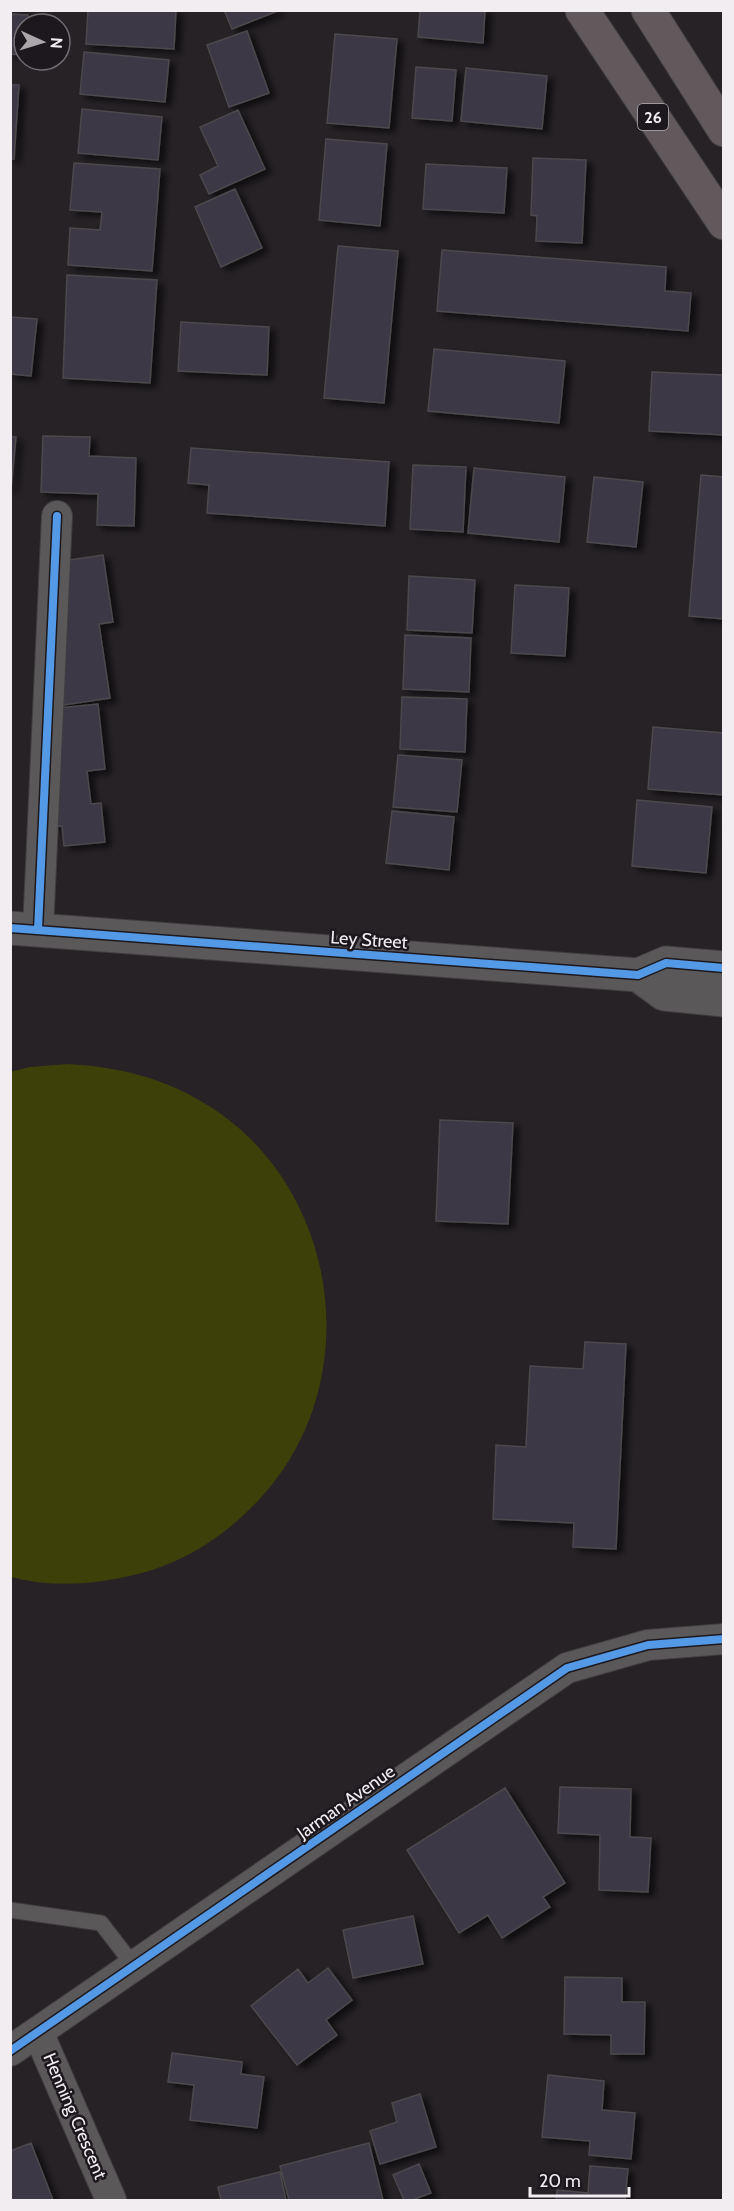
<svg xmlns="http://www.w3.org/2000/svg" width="734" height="2211" font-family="Cabin,sans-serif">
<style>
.green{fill:#3d4009}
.building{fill:#3d3745;stroke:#4b494c;stroke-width:1.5;filter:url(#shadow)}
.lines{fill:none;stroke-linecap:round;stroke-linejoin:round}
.lane-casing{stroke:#403d40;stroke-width:17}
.street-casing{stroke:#403d40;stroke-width:32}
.secondary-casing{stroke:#403d40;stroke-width:35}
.primary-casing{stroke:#403d40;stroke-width:35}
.lane{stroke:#5b585a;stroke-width:15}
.street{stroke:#5b585a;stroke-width:30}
.secondary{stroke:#5b585a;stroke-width:33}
.primary{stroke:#61595c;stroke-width:33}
.cycleway-casing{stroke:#1d181d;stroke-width:11}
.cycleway{stroke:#5399e6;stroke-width:8}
.labels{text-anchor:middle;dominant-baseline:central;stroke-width:5;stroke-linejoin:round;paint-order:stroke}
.shield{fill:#1d181d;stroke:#b1adb1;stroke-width:1.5}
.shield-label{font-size:16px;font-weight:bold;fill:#f1edf1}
.street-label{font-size:18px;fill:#f1edf1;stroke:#1d181d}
</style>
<defs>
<filter id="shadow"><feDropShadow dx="6" dy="4" stdDeviation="3" flood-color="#0009"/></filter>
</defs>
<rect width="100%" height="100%" fill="#262226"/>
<!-- green -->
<path class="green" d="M68,1064C120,1067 165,1078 209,1106C337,1186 365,1372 270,1487C238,1526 197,1556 149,1571C104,1584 56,1589 11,1577L10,1072L30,1067Z"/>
<!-- building -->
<path class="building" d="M88,10H176L174,49L86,44Z
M224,10H280L232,29Z
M420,10H485L483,43L418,37Z
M10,14L28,15L27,24H24V55L10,54Z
M247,31L269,93L229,107L207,45Z
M335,34L397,39L389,128L327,123Z
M84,52L169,60L165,102L80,94Z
M416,67L456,70L452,121L412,118Z
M466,68L547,76L542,129L461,121Z
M10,85H19L14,159H10Z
M82,109L162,117L158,160L78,153Z
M238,110L265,169L209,194L200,175L218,166L200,127Z
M326,139L387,144L380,226L319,220Z
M533,158L586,160L582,243L536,241L537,216L531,215Z
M74,163L160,169L152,271L68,265L70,228L100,230L102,212L70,210Z
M426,164L507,168L504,213L423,209Z
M235,189L262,248L221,267L195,207Z
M338,246L398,251L384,403L324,398Z
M442,250L666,267L665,291L691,293L688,331L437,311Z
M67,275L157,280L150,383L63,378Z
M10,317L37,319L31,376L10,374Z
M181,322L269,327L267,375L178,371Z
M434,349L565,361L559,423L428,411Z
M652,372L724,375V435L649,431Z
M43,436L90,437L89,456L136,458L134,526L97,525L98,494L41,492Z
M10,437H16L11,490H10Z
M191,448L389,462L385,526L207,513L209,485L188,483Z
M413,465L466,467L463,532L410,529Z
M474,468L565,477L559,542L468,533Z
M701,475L724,477V619L689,616Z
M594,477L643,482L636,547L587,542Z
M103,555L113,622L99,624L110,698L64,705L42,564Z
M409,576L475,580L472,633L407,630Z
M515,585L569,588L565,656L511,653Z
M405,635L471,638L469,692L403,689Z
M402,697L467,699L465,752L400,749Z
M98,704L105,769L87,771L91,804L101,803L105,842L64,846L62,826L52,827L39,710Z
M653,727L724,733V795L648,789Z
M398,755L462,760L457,812L393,807Z
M637,800L712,807L706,873L632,866Z
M392,811L454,817L449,870L386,863Z
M440,1120L513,1123L508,1224L436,1221Z
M585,1342L626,1344L616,1549L573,1547L574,1523L493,1519L496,1445L526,1447L530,1366L583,1369Z
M560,1787L631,1789L630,1837L651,1838L648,1892L599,1890L600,1835L558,1833Z
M505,1788L565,1883L543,1897L550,1907L502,1938L488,1915L459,1933L407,1850Z
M413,1916L423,1964L353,1978L343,1930Z
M328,1968L352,2000L326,2020L337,2035L297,2065L251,2006L298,1969L308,1983Z
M565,1977L622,1978V2002H645L644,2054H611V2035L564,2034Z
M172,2053L242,2062L241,2074L264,2077L257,2128L190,2120L194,2085L168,2082Z
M548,2075L604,2081L602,2110L635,2113L631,2159L589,2155L590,2141L542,2137Z
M420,2094L436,2147L380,2164L370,2131L397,2122L392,2103Z
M31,2143L53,2200H10V2151Z
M369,2143L383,2200H289L280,2166Z
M419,2164L431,2193L412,2200H404L393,2175Z
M590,2166L628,2169L625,2200H556L557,2190L588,2193Z
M280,2172L286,2200H221L218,2187Z"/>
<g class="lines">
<!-- lane casing -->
<g class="lane-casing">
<path id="lane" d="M10,1910L101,1923L134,1966"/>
</g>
<!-- street casing -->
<g class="street-casing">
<path id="street" d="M38,930L57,516
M38,2032L111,2200
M10,2051L567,1668L648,1645L724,1639"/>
</g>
<!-- secondary casing -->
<g class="secondary-casing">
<path id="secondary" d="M10,928L638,975L666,963L724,968
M638,975L664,994L724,1000"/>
</g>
<!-- primary casing -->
<g class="primary-casing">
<path id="primary" d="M582,10L724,223
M648,10L724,130"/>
</g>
<!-- lane -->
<use href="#lane" class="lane"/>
<!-- street -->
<use href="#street" class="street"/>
<!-- secondary -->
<use href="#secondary" class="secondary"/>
<!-- primary -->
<use href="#primary" class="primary"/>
<!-- cycleway casing -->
<g class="cycleway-casing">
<path id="cycleway" d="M10,928L638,975L666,963L724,968
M38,930L57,516
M10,2051L567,1668L648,1645L724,1639"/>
</g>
<!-- cycleway -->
<use href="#cycleway" class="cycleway"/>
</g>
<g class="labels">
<!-- shield labels -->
<rect class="shield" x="638" y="104" width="30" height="26" rx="4.5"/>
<g class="shield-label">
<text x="653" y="117">26</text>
</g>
<!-- street labels -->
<g class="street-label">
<text transform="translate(369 940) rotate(4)">Ley Street</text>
<text transform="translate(346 1802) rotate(-35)">Jarman Avenue</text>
<text transform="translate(75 2116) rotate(67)">Henning Crescent</text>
</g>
</g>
<!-- border -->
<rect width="734" height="2211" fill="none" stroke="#f1edf1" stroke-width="24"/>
<!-- north arrow -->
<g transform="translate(42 42) rotate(94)"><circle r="28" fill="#1d181d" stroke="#726d72" stroke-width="1.5"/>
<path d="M0-4.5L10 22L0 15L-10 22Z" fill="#aaa6aa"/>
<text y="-9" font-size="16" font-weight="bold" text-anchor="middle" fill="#f1edf1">N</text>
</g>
<!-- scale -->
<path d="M530 2187v9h99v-9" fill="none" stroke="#f1edf1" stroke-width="3"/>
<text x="539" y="2187" font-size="18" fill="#f1edf1" stroke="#1d181d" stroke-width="4.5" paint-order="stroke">20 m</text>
</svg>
